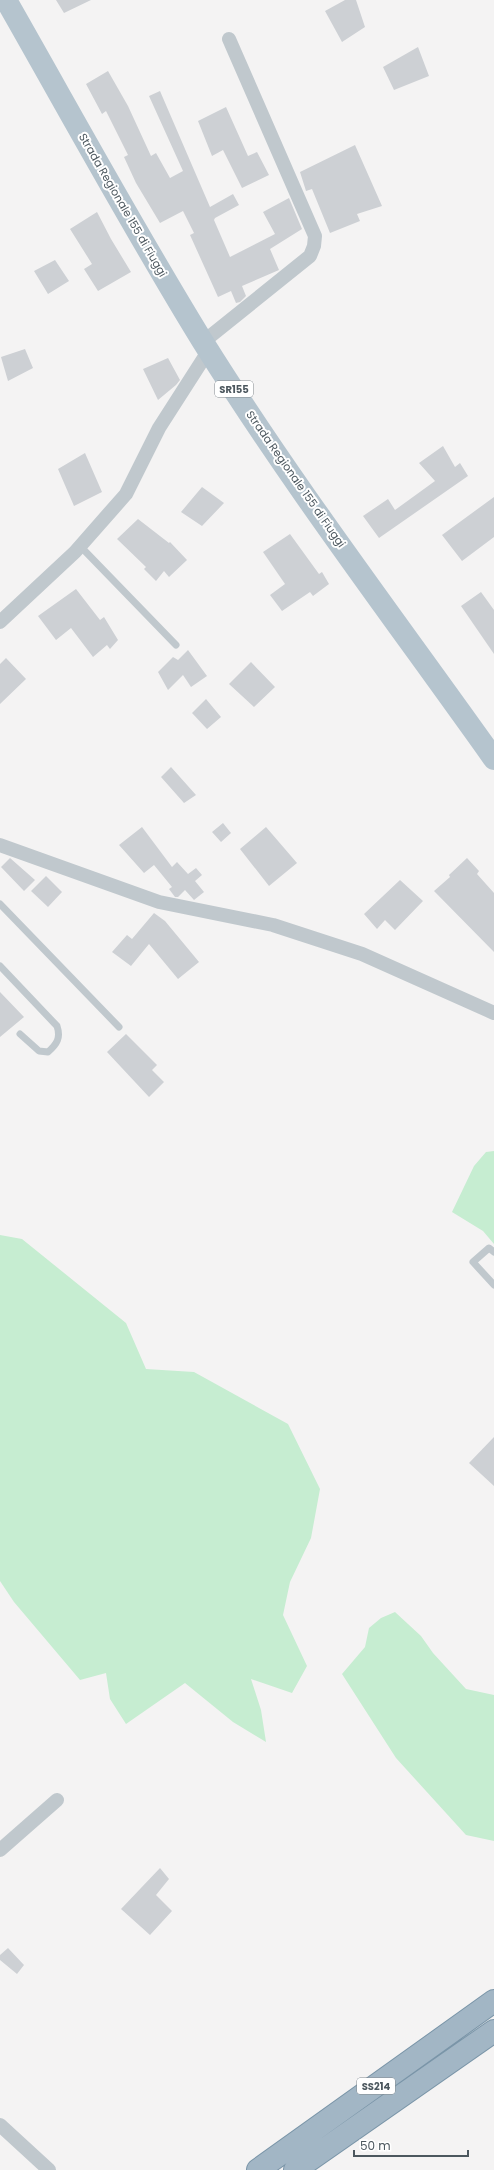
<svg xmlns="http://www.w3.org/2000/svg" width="494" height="2170" font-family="Poppins,sans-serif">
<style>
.green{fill:#c6edd1}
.building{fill:#cdd0d4}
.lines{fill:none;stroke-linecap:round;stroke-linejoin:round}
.trunk-casing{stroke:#7a95a8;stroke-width:24}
.service{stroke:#c0c8cd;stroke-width:7}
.minor{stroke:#c0c8cd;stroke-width:14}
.primary{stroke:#b5c4ce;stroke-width:22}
.trunk{stroke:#a2b6c5;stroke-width:22}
.labels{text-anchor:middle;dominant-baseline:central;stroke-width:4;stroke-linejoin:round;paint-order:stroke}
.shield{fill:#fff;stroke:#82898e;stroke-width:1}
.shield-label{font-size:10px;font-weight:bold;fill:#4c575e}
.street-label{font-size:11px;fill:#4c575e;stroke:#fff}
</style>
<rect width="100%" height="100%" fill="#f4f3f3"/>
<!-- green -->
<path class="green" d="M494,1151V1244L483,1231L452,1212L474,1166L486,1152Z
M0,1235L22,1239L126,1323L146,1369L194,1372L288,1424L320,1489L311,1538L290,1582L283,1615L307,1666L292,1693L251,1679L261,1710L266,1742L233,1722L185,1683L126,1724L110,1699L106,1673L80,1680L14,1602L0,1581Z
M395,1612L421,1636L433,1653L466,1689L494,1695V1841L466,1835L396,1758L342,1674L365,1647L369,1628L381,1618Z"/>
<!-- building -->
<path class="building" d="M56,0H91L64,13Z
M345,0H356L365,27L342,42L325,11Z
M418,47L429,76L394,90L383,67Z
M108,71L128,106L151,156L156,153L170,178L183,171L149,96L160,91L210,207L233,194L239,205L215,218L214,220L230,257L275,234L263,212L289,198L302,229L270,249L279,270L242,286L246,296L240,302L236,303L231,291L218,297L190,235L194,233L183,211L160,223L136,183L124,157L128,155L106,111L102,114L86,84Z
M226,107L248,156L257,152L269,175L242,188L223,150L212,156L198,121Z
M355,145L382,206L357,214L360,221L330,233L312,189L306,191L300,172Z
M97,212L111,239L131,272L98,291L84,269L92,264L70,229Z
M55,260L69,281L48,294L34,271Z
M25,349L33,368L8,381L1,357Z
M168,358L180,380L176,385L158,400L143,369Z
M443,446L455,467L460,463L468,476L379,538L363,516L388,499L395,510L435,481L419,463Z
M85,453L102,492L74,506L58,469Z
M202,487L224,503L202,526L181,512Z
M494,497V537L462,561L442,535Z
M138,519L169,543L170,542L187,560L169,577L164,571L156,581L144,569L146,567L117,539Z
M290,534L319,574L322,572L329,584L313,596L310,592L282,611L270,595L285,584L263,552Z
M76,589L100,620L104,617L118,640L110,649L107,645L93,657L71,628L56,640L38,616Z
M481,592L494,610V654L461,606Z
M188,650L207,676L191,687L183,675L168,690L158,672L173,657L178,660Z
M6,658L26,679L0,704V664Z
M251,662L275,687L254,707L229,684Z
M206,699L221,717L207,729L192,713Z
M171,767L196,795L184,803L161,777Z
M223,823L231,833L221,842L212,832Z
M142,827L172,867L177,862L188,874L196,868L202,875L195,881L204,892L194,900L185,890L178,897H175L169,889L172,887L154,865L144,873L119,845Z
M266,827L297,863L269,886L240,849Z
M10,858L35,880L24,891L1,867Z
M467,858L479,871L477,874L494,893V952L434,891L450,877L449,875Z
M46,876L62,892L48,907L31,891Z
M400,880L423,901L395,930L385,920L377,929L364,914Z
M154,913L165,921L199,962L178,979L149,944L131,966L112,952L127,935L132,939Z
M0,992L24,1017L0,1037Z
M126,1034L157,1065L152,1070L164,1082L149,1097L107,1052Z
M494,1437V1486L469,1463Z
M160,1868L169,1879L156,1895L172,1911L150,1935L121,1909Z
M8,1948L24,1965L17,1974L0,1960V1955Z"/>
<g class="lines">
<!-- trunk casing -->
<g class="trunk-casing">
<path id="trunk" d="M258,2170L494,2001
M295,2170L494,2031"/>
</g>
<!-- service -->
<path class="service" d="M81,547L176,645
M0,904L119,1027
M0,966L57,1026C61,1038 57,1044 48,1052L39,1051L20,1034
M494,1252L489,1248L473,1262L494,1285"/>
<!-- minor -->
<path class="minor" d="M203,342L310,256L314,246L315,236L229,39
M0,622L75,552L126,494L159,428L209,350
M0,845L159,902L273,925L362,954L494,1013
M0,1850L57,1800
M0,2125L49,2170"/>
<!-- primary -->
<path class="primary" d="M6,0C71,114 134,230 203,342C293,486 396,621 494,759"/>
<!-- trunk -->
<use href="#trunk" class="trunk"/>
</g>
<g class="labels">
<!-- shield labels -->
<g class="shield">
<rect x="215" y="381" width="38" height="16" rx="3"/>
<rect x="357" y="2078" width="38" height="16" rx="3"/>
</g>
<g class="shield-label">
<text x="234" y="389">SR155</text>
<text x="376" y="2086">SS214</text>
</g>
<!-- street labels -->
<g class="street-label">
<text transform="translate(123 205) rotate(60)">Strada Regionale 155 di Fiuggi</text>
<text transform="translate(296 479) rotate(55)">Strada Regionale 155 di Fiuggi</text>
</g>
</g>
<!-- scale -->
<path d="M354 2150v6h114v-6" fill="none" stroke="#4c575e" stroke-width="2"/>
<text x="360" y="2150" font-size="12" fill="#4c575e" stroke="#ffffff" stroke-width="3" paint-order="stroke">50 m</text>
</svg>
